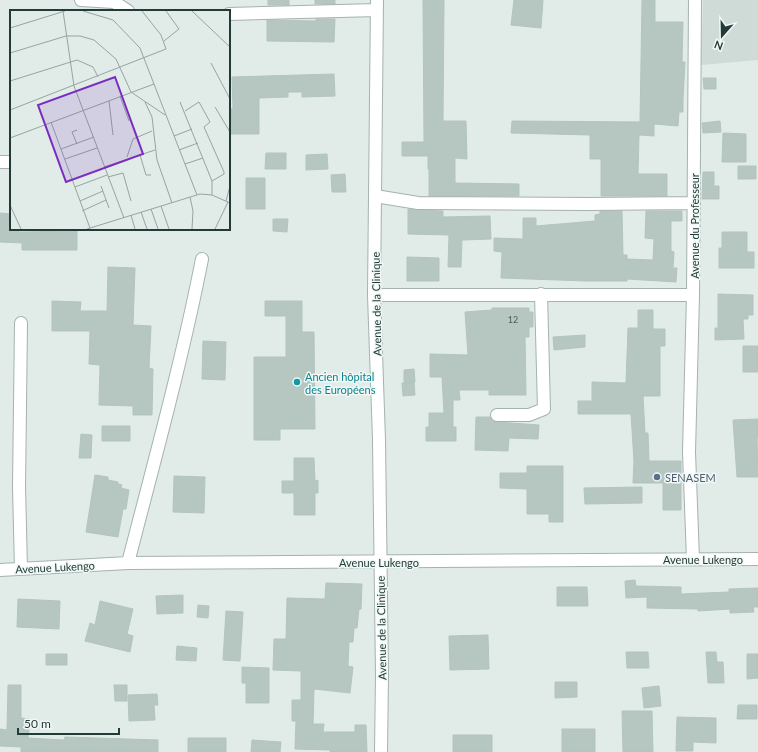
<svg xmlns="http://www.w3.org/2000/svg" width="758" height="752" font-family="Lato,sans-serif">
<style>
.built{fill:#cfdbd7}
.building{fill:#b6c6c1;stroke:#b3c5c0}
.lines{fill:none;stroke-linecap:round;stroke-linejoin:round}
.minor-casing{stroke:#a4b3b0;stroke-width:14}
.minor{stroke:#fff;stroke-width:12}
.culture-dot{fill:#0f9aa8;stroke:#f1f8f5;stroke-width:1.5}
.service-dot{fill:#5c6f8a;stroke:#f1f8f5;stroke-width:1.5}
.labels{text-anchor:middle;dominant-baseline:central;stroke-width:3;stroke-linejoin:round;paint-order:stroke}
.number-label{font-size:9px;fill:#475e5a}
.street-label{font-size:11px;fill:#223b38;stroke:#f1f8f5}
.culture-label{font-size:11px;fill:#0d838f;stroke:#f1f8f5;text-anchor:start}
.service-label{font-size:11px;fill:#4e5e75;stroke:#f1f8f5;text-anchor:start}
.inset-road{fill:none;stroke:#95a5a2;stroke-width:1}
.view{fill:#7b2cbf;fill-opacity:0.15;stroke:#7b2cbf;stroke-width:2}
.inset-edge{fill:none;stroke:#223b38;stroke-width:2}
</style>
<rect width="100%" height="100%" fill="#e1ebe8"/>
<!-- built -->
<path class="built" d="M703,0H758V60L701,65Z"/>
<!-- building -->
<path class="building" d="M268,0H289V5H268Z
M315,0H335V4H315Z
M423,0H444L443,121H466L467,159L455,158V183L519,184V196H429V169H428V156H402V142H424Z
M514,0H543L541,28L511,25Z
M642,0H655V22H683L682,62H685L683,99V112H679L678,126L654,124V136L639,135L638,174H667V196H601V159H590V135L511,133L512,121L640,122Z
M316,19H335L334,42L267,41V20L316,21Z
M334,74L335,96L302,97V92H288V97L259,98V134H229V109H233L232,77Z
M703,78H716V89H704Z
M720,121L721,132L703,133L702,123Z
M723,133L746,134V162H722Z
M266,153H286V169H265Z
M327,154L328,169L306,170V155Z
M738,166H756V179H738Z
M703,172H714V186H719V199H702Z
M345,174L346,192H332L331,175Z
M246,178H265V209H246Z
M408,209L418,210L443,211V217L490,216L491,239L462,240L461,267H448L449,235L408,234Z
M600,211H622L623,255H627V259L653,260L654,239L645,238L646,211H682V221H671V251L674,252L673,268H677L676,282L627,279V281H586L501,278L502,252L494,251V238L523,239V218H536V226L595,221V215L600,214Z
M0,213L11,214V229H19V232L77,231V250H22V243L0,242Z
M273,219H288L287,232L273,231Z
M722,232H747V252H754V268H719V248H722Z
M407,257L439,258V281H407Z
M108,267L135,268L133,325L151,326L149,368L153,369L152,415H133V406L99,405L100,365L89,364L90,331H52V301L81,302L80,311H107Z
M718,294L753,295V315H748V319H743L744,339L715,340V328H718Z
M265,301H302V332H314L315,429H280V440H254V357H286V316H265Z
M492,308H529V312H533V327H529V337H525L526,395H489V390H459L460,400H453V427H456V441H426V427H429V413H444L442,377H430V354L468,355L465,312L492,310Z
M638,310H653V329H665V346H660V396H643L645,433H648L649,461H681V510H663V483H633L634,461L631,414H578V401H592V382L626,383L628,328H638Z
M585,335V347L554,350L553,337Z
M203,341L226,342L225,380L202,379Z
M743,346H758V372H743Z
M414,369L415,382H404V370Z
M414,382L415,395L403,396L402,383Z
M476,417H490L492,421L497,422L539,425L538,439L509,438L508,451L475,450Z
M758,419V438H757L758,477H737L733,420Z
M102,426H130V441H102Z
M81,434L92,435L91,458H79Z
M294,458H314L315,481L318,480V493H315V515H294V493H282V481H294Z
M527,466H563V522H549V514H527V489L500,488V473H527Z
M95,475L108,477V480L118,482V484L122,485L121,488L129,490L126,509H123L118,537L86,532Z
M174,476L205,477L204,513L173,512Z
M642,487V503L585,504L584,488Z
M635,580L636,586L681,587V594L729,592V589L758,588V607H753L754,612L730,613V609L698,611V609L647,608V597L626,598L625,581Z
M326,583L362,584L361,609H359L357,628H354L353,642H349L348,666L353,667L350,693L314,689L313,724H324L323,732H355V725H366L367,752H330V750L295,749L296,721H292V700H301V671L273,670L274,639H286L287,598L325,599Z
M557,587H587L588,606H557Z
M183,595V613L157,614L156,596Z
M18,599L60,601L59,629L17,627Z
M100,601L133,609L127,634L133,636L130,652L85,641L90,623L95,625Z
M198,605L209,606L208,618L197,617Z
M226,611L243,612L240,661L223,660Z
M488,635L489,669L450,670L449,636Z
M177,646L197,648L196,661L176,660Z
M626,652H648L649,668H627Z
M706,652H716L717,662H723L724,683H708Z
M46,654H67V665H46Z
M747,654H758V678L747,679Z
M242,667L269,668V703H246V683H242Z
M555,682H577V697L555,698Z
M8,685H21V718L30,719L28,738L64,740L65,737L158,740V752H21V747L0,746V729L7,730Z
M114,685H127V701H115Z
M659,686L661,706L644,708L642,688Z
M157,694L158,705H154L155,720L129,721L128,695Z
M738,705H757V719H737Z
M622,711H652L653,752H623Z
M677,717L716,718V743L693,742V751H676Z
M562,729H595V752H562Z
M453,735H492V752H453Z
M188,738H226V752H188Z
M252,740L281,742L280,752H251Z"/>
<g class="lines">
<!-- minor casing -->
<g class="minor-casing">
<path id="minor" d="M81,0L114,2L128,11
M377,0L374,295L379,440L382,675L381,752
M229,14L377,10
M0,162H11
M375,196L418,203L588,204L694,203
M374,295H693
M21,323L19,487L21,569
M497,415H529L544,409L541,294
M693,559L689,452L693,295L695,0
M128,563C154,462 182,361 202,259
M0,570L128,563L758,559"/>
</g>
<!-- minor -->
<use href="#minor" class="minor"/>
</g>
<!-- markers -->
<circle class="culture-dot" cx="297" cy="382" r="4"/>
<circle class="service-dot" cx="657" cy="477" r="4"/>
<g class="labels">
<!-- number labels -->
<g class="number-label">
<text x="513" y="319">12</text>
</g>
<!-- street labels -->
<g class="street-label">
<text transform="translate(694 226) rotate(-90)">Avenue du Professeur</text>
<text transform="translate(376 304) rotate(-91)">Avenue de la Clinique</text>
<text x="703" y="559">Avenue Lukengo</text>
<text x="379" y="562">Avenue Lukengo</text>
<text transform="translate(55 567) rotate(-3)">Avenue Lukengo</text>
<text transform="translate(381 628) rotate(-91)">Avenue de la Clinique</text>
</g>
<!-- culture labels -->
<g class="culture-label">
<text x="305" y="376">Ancien hôpital<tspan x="305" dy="13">des Européens</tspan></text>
</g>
<!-- service labels -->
<g class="service-label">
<text x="665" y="477">SENASEM</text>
</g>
</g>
<!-- overview -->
<g transform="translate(10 10)">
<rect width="220" height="220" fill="#e1ebe8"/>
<path class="inset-road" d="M53,1L64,76L114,208M73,1L103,10L130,38L187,185M182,1L220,37M0,18L55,1M154,31L169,19L156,1M0,43L56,26H70L84,30L106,49L121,82L155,105M201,53L220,89M0,71L67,50L83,57L88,67M110,86L119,111M99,91L103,125M135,92L142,107L147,150L162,193M170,92L202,171V185M205,97L220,122M0,100L156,39L151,25L132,1M175,101L189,92L200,112L194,117L214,162V164L202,171M41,112L80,218M164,126L182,119M0,128L144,74M67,134L62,122L67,120M51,139L84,127M169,140L188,133M130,145L136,165H141M117,147L123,129L142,121M55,149L87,138M175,154L193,148M94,157L145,140M98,167L113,163L121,191M91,176L99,198M65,177L97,165M180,187L183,201L182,219M70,191L93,181M216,191L220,176M0,195L11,219M151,196L159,219M141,199L148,219M72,201L96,190M131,202L137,219M121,205L125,219M77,219L190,184L202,185L220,193M205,219L218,192"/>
<path class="view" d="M105,67L133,144L56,172L28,95Z"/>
<rect width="220" height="220" class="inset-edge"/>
</g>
<!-- north arrow -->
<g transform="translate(722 36) rotate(200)" stroke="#f1f8f5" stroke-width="3" paint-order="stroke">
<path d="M0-3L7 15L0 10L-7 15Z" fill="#223b38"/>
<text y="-6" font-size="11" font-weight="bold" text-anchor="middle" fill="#223b38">N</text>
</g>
<!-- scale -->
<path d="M18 728v6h101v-6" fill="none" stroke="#223b38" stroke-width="2"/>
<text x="24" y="728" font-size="12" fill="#223b38" stroke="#f1f8f5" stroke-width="3" paint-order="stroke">50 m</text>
</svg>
